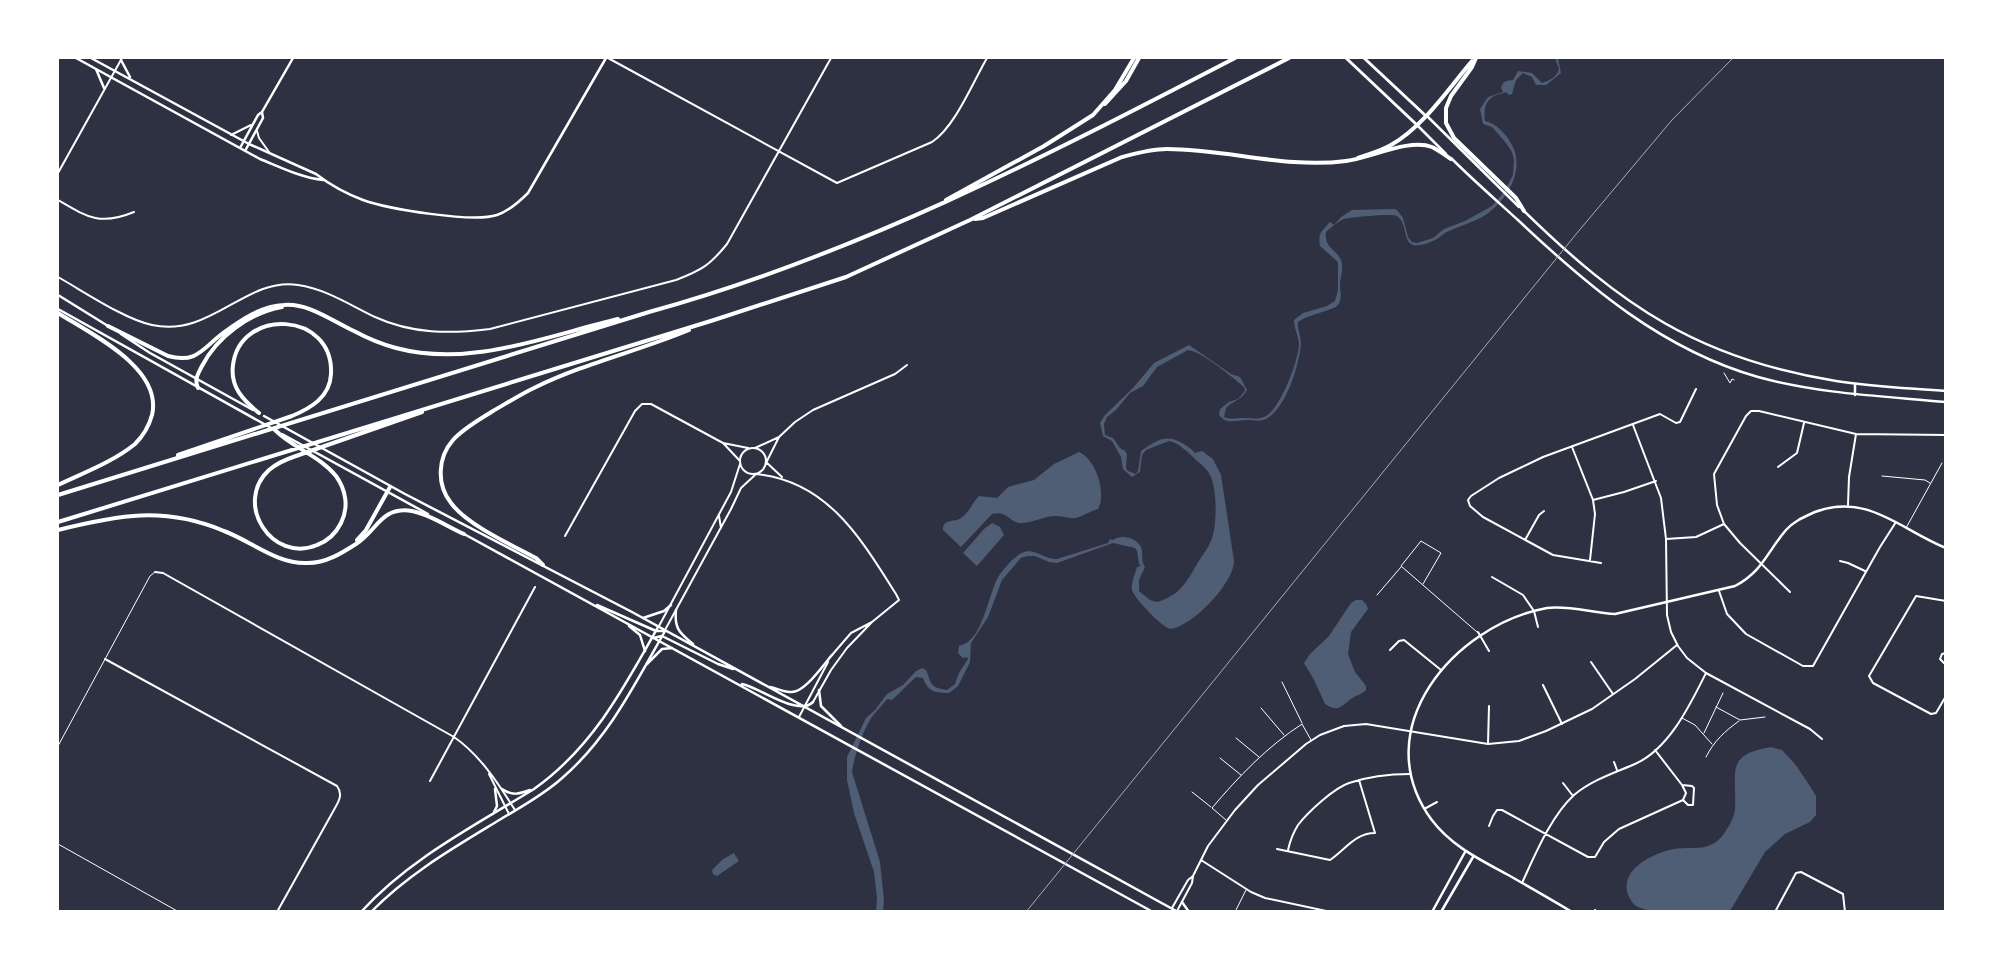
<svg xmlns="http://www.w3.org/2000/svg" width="2003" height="969" font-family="'Zilla Slab',serif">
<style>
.water{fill:#4f5d75}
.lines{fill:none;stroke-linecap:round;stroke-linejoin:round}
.service{stroke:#fff;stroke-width:1}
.pedestrian{stroke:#fff;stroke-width:1}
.minor{stroke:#fff;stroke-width:2}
.tertiary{stroke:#fff;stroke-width:2.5}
.secondary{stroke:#fff;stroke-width:2.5}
.primary{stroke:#fff;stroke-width:3}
.motorway{stroke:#fff;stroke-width:4}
.rail{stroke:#abadb3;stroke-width:1}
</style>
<rect width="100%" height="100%" fill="#2d3142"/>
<!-- water -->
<path class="water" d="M1555,58H1558L1561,73L1546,85H1536L1532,77L1523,73L1516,80L1512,94L1509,95L1506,92C1502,94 1498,94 1494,96C1484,102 1484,111 1485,121C1496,123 1507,135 1512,145C1525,170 1508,199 1487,214C1474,223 1458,226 1445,233C1442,235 1439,238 1435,240C1396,258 1412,226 1397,216C1393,213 1350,217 1344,219C1339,221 1330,228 1326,232C1324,247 1335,249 1340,258C1345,267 1340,276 1340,285C1340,292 1343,299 1337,306C1333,310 1307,315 1298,322C1297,329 1301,336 1301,344C1299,365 1286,409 1266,419C1260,422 1253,420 1247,420C1236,420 1226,425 1219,415L1220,409L1229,402L1238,399L1245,391L1244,387C1232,377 1203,352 1188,350L1157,367L1143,386L1130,393L1116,410L1107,417L1104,424L1105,435L1113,438L1120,448L1125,451L1127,454L1126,468L1128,471L1136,474L1138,471L1141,451C1155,441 1166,433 1182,443C1187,446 1191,448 1195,453L1202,451L1213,459L1221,475L1234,561C1234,583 1192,627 1170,629C1162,627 1134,598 1132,590C1131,583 1135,574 1137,567L1141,566L1139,564L1137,551L1135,548L1113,543L1057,563L1049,562L1035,556H1027L1021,558L1002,580L988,617L971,643L970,662L958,686L949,693C936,693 928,692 923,678L916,677L892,700L887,699C882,706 874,713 870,720C862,733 854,757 852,772L880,862L884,901L883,911H876L877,898L874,872L854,813L847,780V757L866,718L875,710L887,694L903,685L916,671L922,668L926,670C932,683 928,687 947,690L955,684L959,673L968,659L967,657L963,658L958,653L959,646C962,645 967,643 969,641C982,631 989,598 995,584C998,575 1005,568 1011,561C1015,558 1018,554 1024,552C1035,548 1046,560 1057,559L1108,543L1110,539L1113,540C1121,534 1136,537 1141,547C1144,554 1140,560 1145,567L1139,580V591L1150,600L1157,602C1180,595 1186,583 1197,564C1202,555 1209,548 1212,538C1217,524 1217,491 1211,477C1207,467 1198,463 1191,455C1185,450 1177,442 1169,441L1146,450L1142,455L1140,472L1132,477L1123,469L1121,457L1112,441L1103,436L1100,423L1105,415L1133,388L1154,363L1189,345L1231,374L1240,377L1247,390C1242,400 1234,400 1226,408L1224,417C1231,420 1236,418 1243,418C1251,418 1259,420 1266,416C1281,407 1299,360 1299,343C1298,335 1294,328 1294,320L1303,313L1327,306L1335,301L1338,290V262L1320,246C1318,233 1321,232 1330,222L1334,225L1341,217L1352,210L1394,209L1397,210L1403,218L1408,237L1412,242L1417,243L1433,238L1444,229L1465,221L1492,206L1504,192L1513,175L1514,160L1512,152L1506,143L1492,127L1483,124L1480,109L1488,97L1503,92L1501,88C1503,80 1507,81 1513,80L1518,71L1532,73L1542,83C1549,81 1558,76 1559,69Z
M1079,452C1096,459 1107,494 1098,509C1090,511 1084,516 1076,518C1069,519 1063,516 1056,516C1044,516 1033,523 1021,523C1009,523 1008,510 992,514L961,547L943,530C943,518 954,523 961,518C969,513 972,503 979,496L997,498L1008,487L1034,480L1054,464Z
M992,523L1000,527L1004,535L977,566L963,553L984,529Z
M1356,600H1362L1366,604L1368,609L1351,632L1348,654L1355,672L1366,686V690C1361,695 1356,695 1351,699C1341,706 1339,713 1325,704L1314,680L1304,663L1310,654L1329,636L1351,603Z
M1771,747L1782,750L1795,764L1808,783L1816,796V815L1810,822L1785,834L1765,852L1730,911C1709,912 1653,916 1636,906C1633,904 1631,900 1629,897C1617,871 1652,853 1674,849C1692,846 1709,853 1723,835C1728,828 1735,817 1735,808C1737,772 1724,755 1771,747Z
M734,853L739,861L717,876L713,874L712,870L723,859Z"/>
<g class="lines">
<!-- service -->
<path class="service" d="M1882,476L1925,480L1930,483
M1906,528L1942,463
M1423,584L1441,553L1421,541L1401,566L1477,632
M1377,595L1401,567
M1282,682L1302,723
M1716,707L1740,720L1765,717
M1261,708L1284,735
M1682,718L1695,725L1712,744
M1704,733L1723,693
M1236,738L1259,757
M58,746L150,576L155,572
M1706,757C1714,741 1725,731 1739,721
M1220,758L1241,775
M1192,792L1211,807
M1226,820L1212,808C1238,777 1268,746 1302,724L1311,740
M58,844L179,912
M1235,912L1246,890"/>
<!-- pedestrian -->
<path class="pedestrian" d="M1724,373L1730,383L1732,379L1734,380"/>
<!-- minor -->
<path class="minor" d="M608,58L837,183L932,142C955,127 973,82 987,58
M257,131L259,138L269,152
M231,135L251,125
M58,173L122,58
M58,200C87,217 100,226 134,212
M58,277C83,291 124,319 152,325C211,338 245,277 298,285C326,289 350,305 375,317C412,334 450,334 490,329L676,280C702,270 710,265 727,244L831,58
M1633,425L1661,498L1666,539L1667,615L1671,632L1678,646L1687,658L1706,673L1810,729L1822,739
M1856,434L1946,435
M723,443L748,448
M1572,447L1593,500L1595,514L1590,560
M740 461a13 13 0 1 1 26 0a13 13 0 1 1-26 0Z
M755,448L779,437L795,422L813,410L895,374L907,365
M767,461L779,437
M766,462L782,477
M1778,467L1797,453L1804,423
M756,474C828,481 861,539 896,594L899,600L872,622L851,633L832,655
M1593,500L1624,492L1656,481
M719,516L721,528
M565,536L635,411L642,404H651L723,443L740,461
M1666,539L1696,537L1724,524
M1525,540L1539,515L1544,511
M1840,561L1848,563L1865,571
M1601,563L1553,555L1483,517L1470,506L1468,500L1471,496L1499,478L1543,457L1660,414L1676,423L1680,422L1696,389
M155,572L163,573L454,737C480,755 498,783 515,810
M1492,577L1523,595L1534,611L1538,627
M1719,591L1727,614L1746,634L1803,666H1813L1880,547L1896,522
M1790,592L1740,543L1724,524L1717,505L1714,474L1746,416L1751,411H1759L1856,434L1849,477L1848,505
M1946,601L1916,596L1869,676L1873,683L1931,714L1936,713L1946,696
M659,626L731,492L740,464
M665,630L731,509L741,488L755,475
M1478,632L1489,651
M1390,650L1399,641L1404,640L1441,670
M1946,653L1942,654L1940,659L1946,665
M105,659L337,786C343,794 339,801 335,808L277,912
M1591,662L1613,694
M1543,685L1562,724
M813,702L831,670L847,648L872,622
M799,717L828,662
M1488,744L1489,706
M1614,762L1617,770
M489,774L509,814
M430,781L535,587
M1563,783L1573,796
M1682,785L1692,786L1694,788L1693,805H1688L1683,800
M1426,808L1437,802
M1489,826L1493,816L1497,810H1502L1588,857H1595L1604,842L1619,829L1683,800L1686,793L1682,785L1655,750
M1277,849L1330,860C1345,850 1355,833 1375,833L1359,780
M1288,850C1290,841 1293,833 1298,825C1308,812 1334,788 1349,783C1367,777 1390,774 1410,774
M1201,860L1251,892L1265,898L1331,912
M1522,883C1535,855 1551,816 1574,795C1592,780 1614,773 1635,764C1669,749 1690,705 1706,673
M1172,908L1188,880L1193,876L1208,846L1235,810L1258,785L1306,744L1320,735L1344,726L1366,724L1488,744L1519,741L1546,731L1592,709L1635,679L1677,645
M1177,911L1192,883L1193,876
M1594,912L1595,910
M1775,912L1796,873L1801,872L1843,894L1845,912"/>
<!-- tertiary -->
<path class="tertiary" d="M76,58L260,159C280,167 302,178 323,180
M91,58L249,144L316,174C329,184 347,194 363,200C388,209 473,223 497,215C509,211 519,202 528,193L606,58
M121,60L130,77
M96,69L104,88
M240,148L258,115L262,112L293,58
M245,151L263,118L262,112
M502,789C512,796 519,794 530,790
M493,814L497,806L495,789
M361,912C409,859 474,826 534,789C592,748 624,688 658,627
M371,912C409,873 455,847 501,819C521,807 543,795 561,779C608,739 635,684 665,631
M1432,912L1465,852
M1441,912L1473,857
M1572,912C1552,900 1531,888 1510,876C1481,860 1452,847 1431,819C1366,729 1454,625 1547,608C1568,605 1593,613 1615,614L1735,586C1763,571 1767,552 1786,530C1794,521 1804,517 1815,512C1867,492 1901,530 1946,548"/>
<!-- secondary -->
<path class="secondary" d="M1427,116L1519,207
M1417,125L1446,154
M1452,159C1473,180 1496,200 1519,221C1589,287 1663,350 1758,377C1820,394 1882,396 1946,402
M1523,210C1621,306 1699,359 1836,381C1872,387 1909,388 1946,391
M58,295L108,326
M58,309L273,429
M121,334L150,353L253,410
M1855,395V384
M264,416L405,494L632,612L1178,912
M282,434L428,514
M464,534L1153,912
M597,605L656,631H665
M676,610C674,629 680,633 693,644
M643,618L664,611L671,605
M629,626L640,635L645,651
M653,638L662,636L718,664L733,669
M647,664L662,649L672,648
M742,684C761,688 798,717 813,702
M770,687C776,688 783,692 790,692C804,694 823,665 832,655
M819,690L821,706L841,726
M1182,902L1189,912"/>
<!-- primary -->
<path class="primary" d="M1346,58L1417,125
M1364,58L1426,116"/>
<!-- motorway -->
<path class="motorway" d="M1476,58L1472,67L1451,96L1446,108V123L1454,138L1516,198L1524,211
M1105,104L1126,81L1139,58
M1358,158C1369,154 1381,151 1391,145C1424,126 1448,89 1472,61
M946,200L1044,146L1093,115L1115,90L1134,58
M975,219L983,218L1122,157C1137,153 1151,149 1167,149C1227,149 1286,169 1346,161C1371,158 1409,138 1432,147C1438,150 1445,155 1451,159
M58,313C91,334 163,368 152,415C149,426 143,436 135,444C113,462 83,473 58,485
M108,326L168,356C197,364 203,348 223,333C241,320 261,306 284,305C309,303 332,321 354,331C367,338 381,344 396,348C471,368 546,336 618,319
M198,388C194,379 198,374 202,366C217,337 249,313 282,307
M275,430C293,448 320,456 336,476C346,490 349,507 341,523C336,533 328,541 317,545C272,564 233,503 269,470C277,463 287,459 296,456L422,412
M178,455L292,416C311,408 330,397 331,374C334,311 240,307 233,365C230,387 243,400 259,413
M58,495L649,312C856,255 1046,156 1235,58
M58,522L714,320L846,277L970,220L1289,58
M58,530C118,515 164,506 224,531C251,541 278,565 308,563C326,563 342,553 356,544C377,531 381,506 412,511C429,514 448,527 464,534
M357,540L366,530L390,487
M543,565L536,558C512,545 467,525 451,503C436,484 438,457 453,440C464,428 479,420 493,411C507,403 521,394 536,387C585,363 639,351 689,330"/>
<!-- rail -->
<path class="rail" d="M1026,912L1577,233L1672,120L1733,58"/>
</g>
<!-- border -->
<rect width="2003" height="969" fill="none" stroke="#ffffff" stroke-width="118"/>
</svg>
